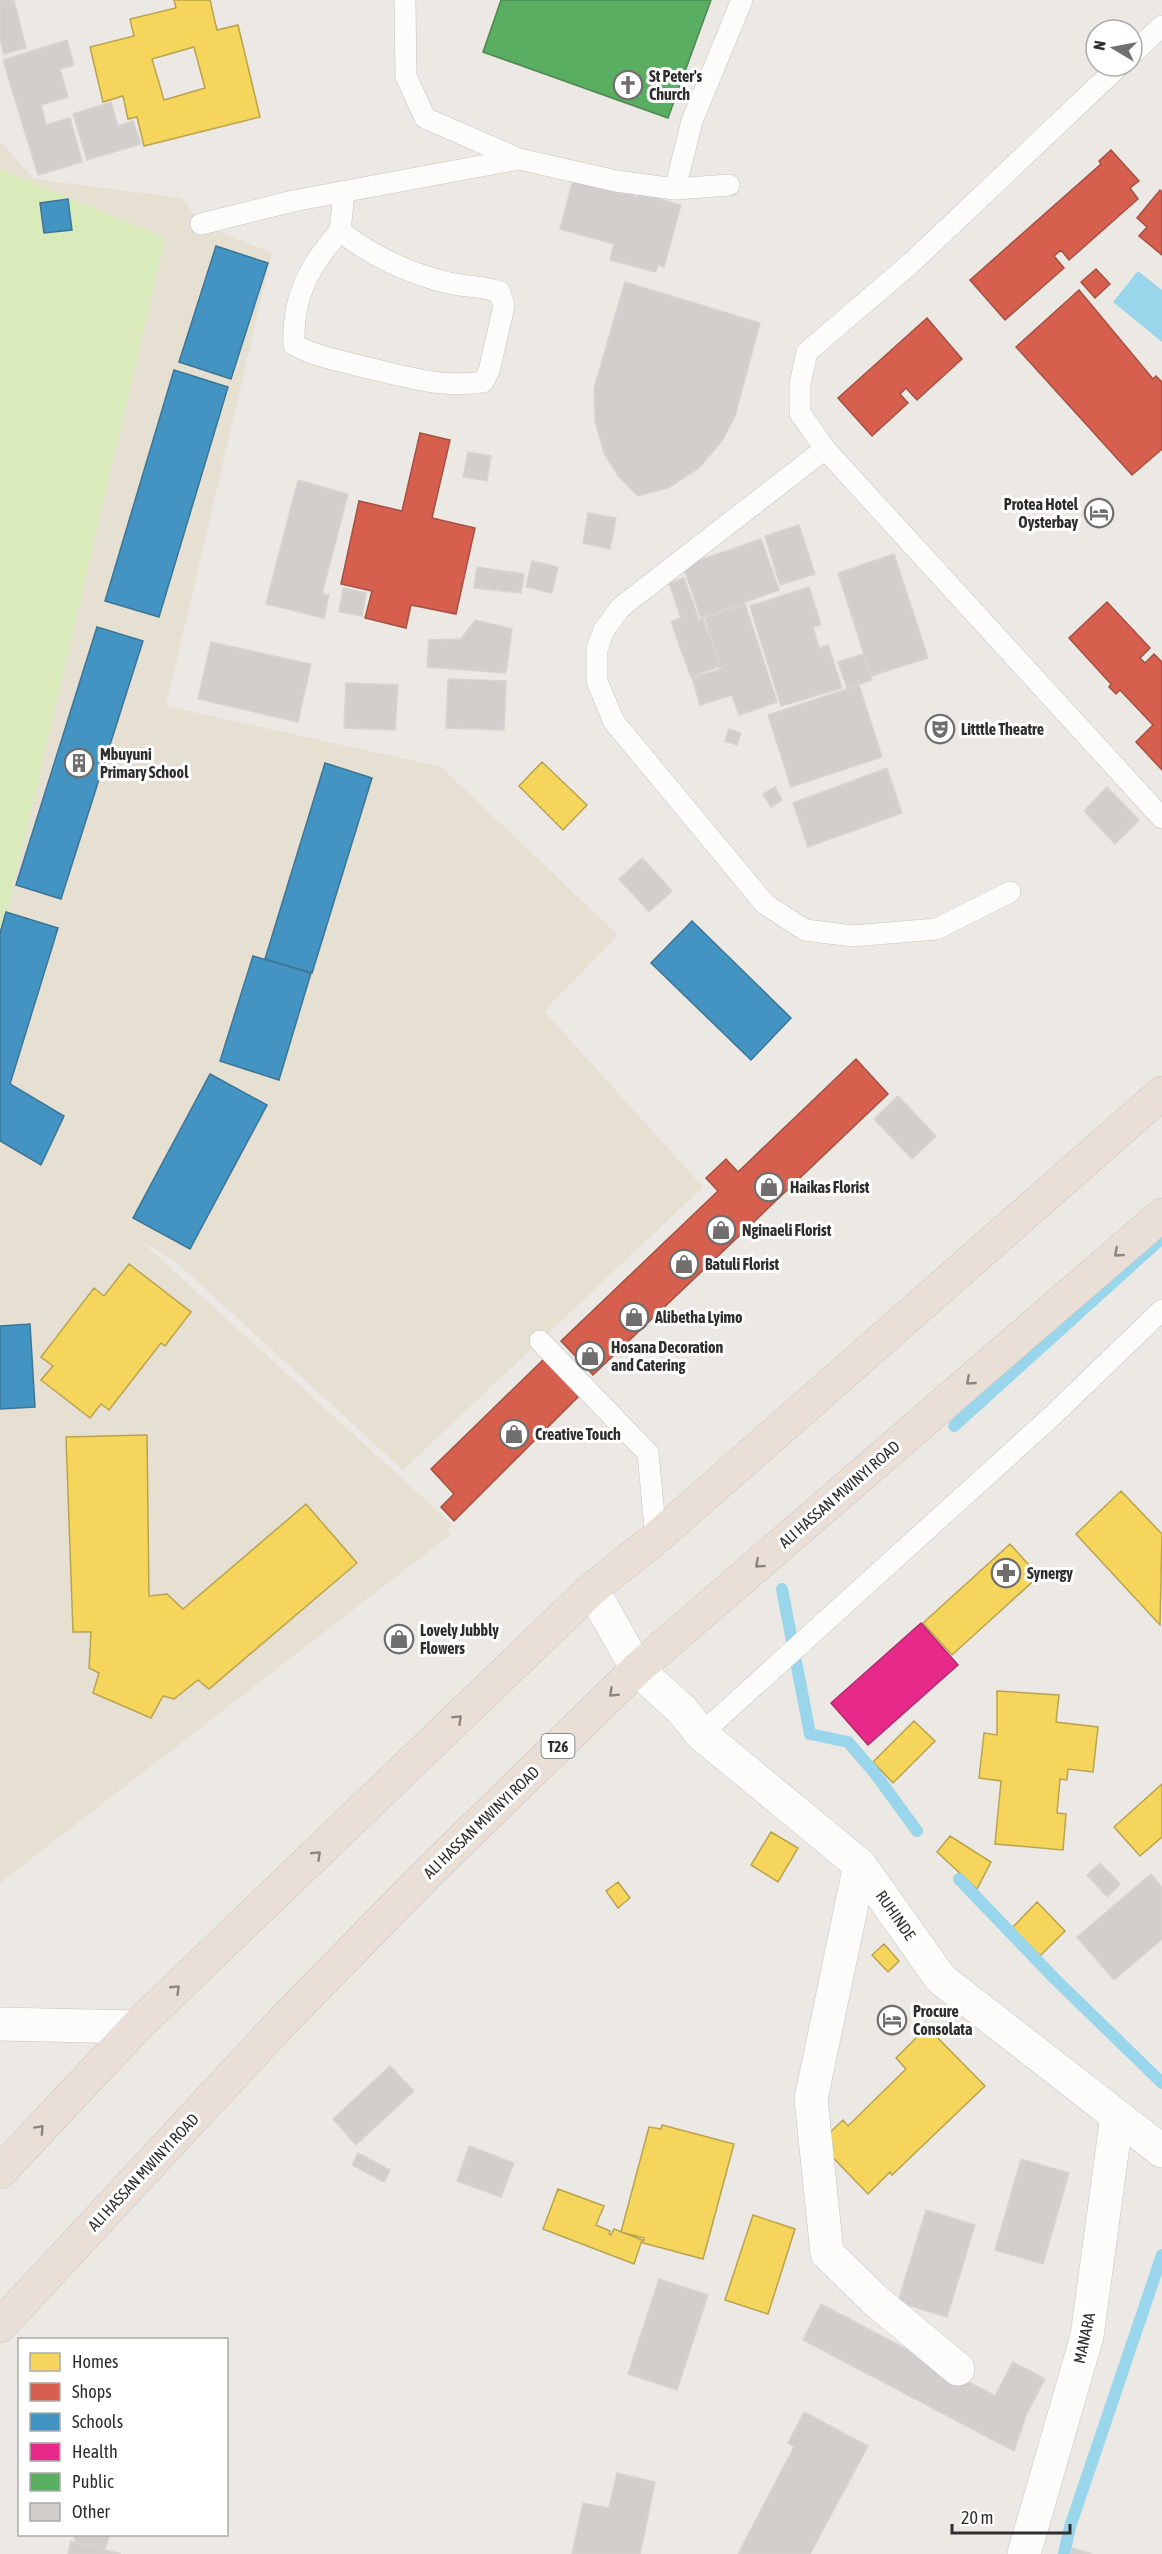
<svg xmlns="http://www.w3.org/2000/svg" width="1162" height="2554" font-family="'Asap Condensed',sans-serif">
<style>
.education{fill:#e6e0d3}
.pitch{fill:#d9eabb}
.water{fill:#99d6ec}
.homes{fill:#f6d55c;stroke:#baa34e;stroke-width:1.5;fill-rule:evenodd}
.shops{fill:#d6604d;stroke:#a45144;stroke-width:1.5}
.schools{fill:#4393c3;stroke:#3d7596;stroke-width:1.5}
.health{fill:#e7298a;stroke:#b02a6e;stroke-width:1.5}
.public{fill:#5aae61;stroke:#4d8852;stroke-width:1.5}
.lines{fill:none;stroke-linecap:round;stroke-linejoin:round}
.stream{stroke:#99d6ec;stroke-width:12}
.building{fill:#d1cecb;stroke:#d7d4d0;stroke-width:1.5}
.lane-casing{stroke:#c5c4c5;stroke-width:22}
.street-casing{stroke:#c5c4c5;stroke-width:34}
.highway-casing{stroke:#c6c5c4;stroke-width:34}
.lane{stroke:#fcfcfb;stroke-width:21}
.street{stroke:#fcfcfb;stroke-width:33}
.highway{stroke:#eadfd6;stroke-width:33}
.oneway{stroke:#8c8682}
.labels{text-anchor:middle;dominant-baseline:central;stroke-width:6;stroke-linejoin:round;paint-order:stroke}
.shield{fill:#fff;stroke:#6d6d6d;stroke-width:1.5}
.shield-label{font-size:15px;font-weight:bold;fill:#2e2e2e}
.poi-label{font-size:16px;font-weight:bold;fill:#2e2e2e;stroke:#fff;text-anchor:start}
.street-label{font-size:16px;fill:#2e2e2e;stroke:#fff}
</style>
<rect width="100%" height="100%" fill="#ece8e4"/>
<!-- education -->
<path class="education" d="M0,141L34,179L182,198L201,224L272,253L166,706L441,767L618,935L544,1011L703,1187L403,1470L175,1261L141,1241L453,1525L447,1530L451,1534L0,1883Z"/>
<!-- pitch -->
<path class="pitch" d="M0,169L165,238L0,943Z"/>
<!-- water -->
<path class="water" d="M1138,271L1162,290V342L1113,302Z"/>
<!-- homes -->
<path class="homes" d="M174,0H210L217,30L238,25L260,117L144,146L137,117L128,119L123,96L103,102L90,47L134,36L130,19L176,8ZM194,47L205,88L164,100L152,59Z
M542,762L587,805L563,830L519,786Z
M129,1264L191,1312L165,1346L161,1343L109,1410L101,1404L90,1418L41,1380L53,1366L41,1357L94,1288L104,1296Z
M147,1435L149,1596L167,1594L183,1609L306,1504L357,1563L209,1689L198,1680L174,1699L163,1696L151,1718L93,1693L99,1673L89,1668L91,1632H73L66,1437Z
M1121,1491L1162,1534L1160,1625L1076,1534Z
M1010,1544L1039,1576L952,1655L923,1623Z
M997,1691L1059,1695L1056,1722L1098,1727L1093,1772L1068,1769L1067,1780L1060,1779L1057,1813L1066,1814L1063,1850L995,1844L1001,1781L979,1778L984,1733L997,1735Z
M914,1721L935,1741L893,1783L873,1762Z
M1162,1784V1837L1140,1856L1114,1827Z
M771,1832L798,1848L778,1882L751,1865Z
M950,1836L991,1862L977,1889L937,1852Z
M618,1882L630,1898L618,1908L606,1891Z
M1037,1902L1065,1931L1040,1956L1012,1928Z
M884,1944L899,1961L888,1972L872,1955Z
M890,2013L903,2026L893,2035L881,2022Z
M927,2027L985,2086L892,2175L890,2172L868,2194L819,2143L843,2120L848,2126L906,2069L896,2058Z
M662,2125L734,2144L703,2259L643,2243L644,2238L621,2232L649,2127L661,2129Z
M558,2189L604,2206L596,2225L610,2231L609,2234L611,2235L614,2229L642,2240L634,2264L543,2229Z
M753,2215L795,2229L768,2314L725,2300Z"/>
<!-- shops -->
<path class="shops" d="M1111,150L1139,181L1130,188L1138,199L1069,260L1061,250L1054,256L1064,268L1005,320L970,280L1101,164L1099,161Z
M1160,190L1162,192V255L1139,236L1147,227L1137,218Z
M1096,269L1110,284L1095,298L1081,282Z
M1079,290L1153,379L1156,376L1162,382V449L1132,475L1016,347Z
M927,318L962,359L917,400L906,388L900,394L908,403L872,436L838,398Z
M420,433L450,440L432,518L475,528L456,614L411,605L406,628L365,618L372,591L341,584L359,501L402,511Z
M1107,602L1150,648L1140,658L1145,663L1154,654L1162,662V770L1136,742L1153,725L1120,690L1116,694L1109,687L1111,684L1069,638Z
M856,1059L888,1094L593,1375L561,1341L718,1191L706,1178L726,1159L738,1172Z
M545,1358L580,1395L454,1521L441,1507L454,1494L431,1469Z"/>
<!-- schools -->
<path class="schools" d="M68,199L72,230L44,233L40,203Z
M216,246L268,263L231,379L179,362Z
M174,370L228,387L159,617L105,601Z
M97,627L143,641L61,899L16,885Z
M325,763L372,778L312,973L265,959Z
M6,912L58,928L10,1084L64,1116L41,1165L0,1141V933Z
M692,921L791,1018L751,1060L651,963Z
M253,956L311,973L279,1080L220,1061Z
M210,1074L267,1105L190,1249L133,1218Z
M30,1324L35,1407L0,1409V1326Z"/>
<!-- health -->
<path class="health" d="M921,1623L958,1665L868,1745L831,1703Z"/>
<!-- public -->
<path class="public" d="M501,0H711L668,118L483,52Z"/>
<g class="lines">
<!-- stream -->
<path class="stream" d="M954,1426L1162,1238
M782,1589L810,1734L848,1742L874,1772L917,1831
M959,1879L1054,1978L1162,2083
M1064,2554L1070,2527L1162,2255"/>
</g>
<!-- building -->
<path class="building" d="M0,0H14L26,48L4,54L0,40Z
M67,40L74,65L60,69L68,97L41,105L46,125L70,118L82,162L38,175L3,60Z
M111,102L118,126L133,121L141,144L87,160L73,114Z
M574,176L637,197L638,193L681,205L664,267L658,265L656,272L610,260L614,244L560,229Z
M625,282L760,323L735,416L723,439L699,468L668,488L638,496L618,476L604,453L595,421L594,388Z
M468,452L491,456L487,481L463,477Z
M298,480L348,494L322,594L329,595L324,618L266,604Z
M588,513L616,518L610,549L583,543Z
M799,525L815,574L780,585L765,536Z
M761,539L779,590L701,618L683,566Z
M894,554L928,658L871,676L838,573Z
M532,561L558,567L552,593L526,587Z
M477,567L524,574L521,593L474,588Z
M684,578L699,620L703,619L720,666L691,677L671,622L681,618L669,583Z
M809,587L821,625L813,627L819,648L828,645L842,688L781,706L750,606Z
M343,588L366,593L362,616L339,612Z
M745,604L777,702L739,715L732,695L700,705L692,678L721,669L705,618Z
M475,620L512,629L506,673L427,667L429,640L461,639Z
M211,642L311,664L298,722L198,699Z
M863,654L872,680L847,688L838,662Z
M448,679L506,681L504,730L446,728Z
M346,683L398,685L395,730L344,728Z
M859,685L882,757L791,787L768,715Z
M729,729L741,733L737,745L725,741Z
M887,768L902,813L808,847L793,803Z
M775,787L782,800L771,807L763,794Z
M1107,787L1139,820L1115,844L1084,811Z
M642,858L672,891L649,912L619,879Z
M898,1096L936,1136L912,1159L874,1119Z
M1100,1863L1120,1884L1107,1897L1087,1875Z
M1151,1874L1162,1888V1939L1114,1980L1077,1937Z
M390,2066L414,2091L356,2145L333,2119Z
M469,2146L514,2163L501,2197L457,2181Z
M358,2153L390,2170L384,2182L352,2165Z
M1021,2159L1069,2173L1043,2264L995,2250Z
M926,2210L975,2225L947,2317L898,2302Z
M659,2279L708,2295L677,2390L628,2374Z
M821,2304L995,2396L1013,2362L1045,2379L1027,2413L1014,2451L803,2340Z
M804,2412L868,2446L810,2554H738L794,2447L788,2443Z
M617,2473L655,2482L640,2554H572L583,2503L609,2508Z
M73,2534H110L105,2549L76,2542Z
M71,2541L121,2554H68Z
M1072,2548L1092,2554H1071Z"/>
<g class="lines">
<!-- lane casing -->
<g class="lane-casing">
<path id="lane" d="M405,0L406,76L425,118L519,159
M1132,54L1162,26
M1119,66L910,264L807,352L800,384V413L825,449L1162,818
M675,189L692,121L742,0
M201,224L293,201L519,159L616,181L675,189L729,185
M340,231C309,266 292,297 294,345C315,356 337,360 360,366C400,375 440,389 483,382L489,371L504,306L500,292C483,286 466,287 449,283C410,274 372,256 340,231L344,193
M825,449L621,607L604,630L597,649V681L614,722L765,904L805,930L853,936L936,929L1010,892
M540,1341L648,1453L656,1538
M701,1734L1052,1416L1162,1310"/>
</g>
<!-- street casing -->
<g class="street-casing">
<path id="street" d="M592,1589L637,1669L683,1711L701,1734L860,1865L941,1979L1162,2151
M860,1865L811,2099L827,2253L875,2300L958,2369
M0,2024L136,2027
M1024,2554L1087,2336L1117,2116"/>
</g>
<!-- highway casing -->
<g class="highway-casing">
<path id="highway" d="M0,2172L136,2027L592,1589L656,1538L1162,1093
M0,2326L283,2021L426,1875L637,1669L1162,1215"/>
</g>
<!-- lane -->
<use href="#lane" class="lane"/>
<!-- street -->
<use href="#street" class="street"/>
<!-- highway -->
<use href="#highway" class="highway"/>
</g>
<!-- one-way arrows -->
<defs><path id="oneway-chevron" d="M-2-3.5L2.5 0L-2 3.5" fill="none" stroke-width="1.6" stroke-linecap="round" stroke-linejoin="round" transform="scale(1.5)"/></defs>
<g class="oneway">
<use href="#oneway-chevron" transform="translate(1118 1253) rotate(139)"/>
<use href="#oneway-chevron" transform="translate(970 1381) rotate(139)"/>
<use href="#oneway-chevron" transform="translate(759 1564) rotate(139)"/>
<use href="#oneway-chevron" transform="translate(613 1693) rotate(136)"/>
<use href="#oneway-chevron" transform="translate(458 1719) rotate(-44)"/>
<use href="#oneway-chevron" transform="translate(317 1855) rotate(-44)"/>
<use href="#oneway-chevron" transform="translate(176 1989) rotate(-44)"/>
<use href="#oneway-chevron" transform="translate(40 2129) rotate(-47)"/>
</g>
<!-- icons -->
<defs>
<g id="church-ring" transform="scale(1.5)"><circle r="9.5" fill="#fff" stroke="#706f6e" stroke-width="1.5"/><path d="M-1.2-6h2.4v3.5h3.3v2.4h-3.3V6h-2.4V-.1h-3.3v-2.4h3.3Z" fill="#706f6e"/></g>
<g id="hotel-ring" transform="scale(1.5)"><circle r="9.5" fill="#fff" stroke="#706f6e" stroke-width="1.5"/><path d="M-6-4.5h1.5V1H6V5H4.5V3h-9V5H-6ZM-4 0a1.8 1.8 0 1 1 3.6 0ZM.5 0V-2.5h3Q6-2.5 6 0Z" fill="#706f6e"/></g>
<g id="theatre-ring" transform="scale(1.5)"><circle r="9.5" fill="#fff" stroke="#706f6e" stroke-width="1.5"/><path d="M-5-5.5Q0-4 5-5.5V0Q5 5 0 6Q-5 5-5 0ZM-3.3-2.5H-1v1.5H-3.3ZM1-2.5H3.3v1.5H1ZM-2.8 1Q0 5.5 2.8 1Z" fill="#706f6e"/></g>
<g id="building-ring" transform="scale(1.5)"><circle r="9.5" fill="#fff" stroke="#706f6e" stroke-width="1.5"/><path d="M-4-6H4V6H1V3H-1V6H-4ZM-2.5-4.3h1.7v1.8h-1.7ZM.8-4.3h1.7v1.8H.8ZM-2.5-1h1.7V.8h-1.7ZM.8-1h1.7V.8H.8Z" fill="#706f6e"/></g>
<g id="shop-ring" transform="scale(1.5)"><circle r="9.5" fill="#fff" stroke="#706f6e" stroke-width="1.5"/><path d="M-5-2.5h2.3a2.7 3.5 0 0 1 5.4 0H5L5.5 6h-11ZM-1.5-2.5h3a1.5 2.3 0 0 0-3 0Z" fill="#706f6e"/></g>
<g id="pharmacy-ring" transform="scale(1.5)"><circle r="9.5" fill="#fff" stroke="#706f6e" stroke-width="1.5"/><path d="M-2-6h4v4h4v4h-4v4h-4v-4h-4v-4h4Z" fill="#706f6e"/></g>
</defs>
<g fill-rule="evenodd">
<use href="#church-ring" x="628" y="85"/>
<use href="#hotel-ring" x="1099" y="513"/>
<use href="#theatre-ring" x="940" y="729"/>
<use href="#building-ring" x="79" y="763"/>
<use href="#shop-ring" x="769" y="1187"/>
<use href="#shop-ring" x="721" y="1230"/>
<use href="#shop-ring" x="684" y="1264"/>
<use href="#shop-ring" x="634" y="1317"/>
<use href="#shop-ring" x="590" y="1356"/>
<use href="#shop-ring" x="514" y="1434"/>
<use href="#pharmacy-ring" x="1006" y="1573"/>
<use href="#shop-ring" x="399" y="1639"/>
<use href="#hotel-ring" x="892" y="2020"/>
</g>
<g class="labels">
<!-- shield labels -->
<rect class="shield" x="541.5" y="1734" width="33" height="24" rx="4.5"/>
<g class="shield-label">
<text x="558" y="1746">T26</text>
</g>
<!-- poi labels -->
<g class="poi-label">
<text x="649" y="76">St Peter's<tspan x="649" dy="18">Church</tspan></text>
<text x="1078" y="504" text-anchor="end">Protea Hotel<tspan x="1078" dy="18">Oysterbay</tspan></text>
<text x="961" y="729">Litttle Theatre</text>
<text x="100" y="754">Mbuyuni<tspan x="100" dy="18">Primary School</tspan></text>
<text x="790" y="1187">Haikas Florist</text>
<text x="742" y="1230">Nginaeli Florist</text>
<text x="705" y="1264">Batuli Florist</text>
<text x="655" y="1317">Alibetha Lyimo</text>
<text x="611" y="1347">Hosana Decoration<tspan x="611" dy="18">and Catering</tspan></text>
<text x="535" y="1434">Creative Touch</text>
<text x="1027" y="1573">Synergy</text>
<text x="420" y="1630">Lovely Jubbly<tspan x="420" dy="18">Flowers</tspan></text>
<text x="913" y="2011">Procure<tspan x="913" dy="18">Consolata</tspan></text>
</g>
<!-- street labels -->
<g class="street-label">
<text transform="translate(839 1494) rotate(-41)">ALI HASSAN MWINYI ROAD</text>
<text transform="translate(481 1822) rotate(-44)">ALI HASSAN MWINYI ROAD</text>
<text transform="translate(896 1915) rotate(55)">RUHINDE</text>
<text transform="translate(143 2172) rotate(-47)">ALI HASSAN MWINYI ROAD</text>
<text transform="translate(1084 2338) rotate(-78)">MANARA</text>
</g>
</g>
<!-- legend -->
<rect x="18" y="2338" width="210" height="198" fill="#ffffff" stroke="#ababab" stroke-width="1.5"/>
<rect x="30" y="2353" width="30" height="18" fill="#f6d55c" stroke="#ababab" stroke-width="1.5"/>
<text x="72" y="2368" font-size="18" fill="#2e2e2e">Homes</text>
<rect x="30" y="2383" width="30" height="18" fill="#d6604d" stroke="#ababab" stroke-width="1.5"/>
<text x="72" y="2398" font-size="18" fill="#2e2e2e">Shops</text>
<rect x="30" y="2413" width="30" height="18" fill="#4393c3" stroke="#ababab" stroke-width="1.5"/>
<text x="72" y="2428" font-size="18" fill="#2e2e2e">Schools</text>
<rect x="30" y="2443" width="30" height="18" fill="#e7298a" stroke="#ababab" stroke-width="1.5"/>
<text x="72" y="2458" font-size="18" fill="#2e2e2e">Health</text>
<rect x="30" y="2473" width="30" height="18" fill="#5aae61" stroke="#ababab" stroke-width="1.5"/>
<text x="72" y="2488" font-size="18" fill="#2e2e2e">Public</text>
<rect x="30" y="2503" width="30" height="18" fill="#d1cecb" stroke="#ababab" stroke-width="1.5"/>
<text x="72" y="2518" font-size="18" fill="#2e2e2e">Other</text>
<!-- north arrow -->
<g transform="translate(1114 48) rotate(280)"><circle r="28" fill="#ffffff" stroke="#ababab" stroke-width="1.5"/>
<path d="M0-4.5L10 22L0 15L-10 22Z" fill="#706f6e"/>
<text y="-9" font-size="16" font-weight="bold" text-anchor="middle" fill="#2e2e2e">N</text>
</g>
<!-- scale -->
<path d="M952 2524v9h118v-9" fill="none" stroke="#2e2e2e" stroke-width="3"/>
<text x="961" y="2524" font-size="18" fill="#2e2e2e" stroke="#ffffff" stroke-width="4.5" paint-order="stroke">20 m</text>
</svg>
